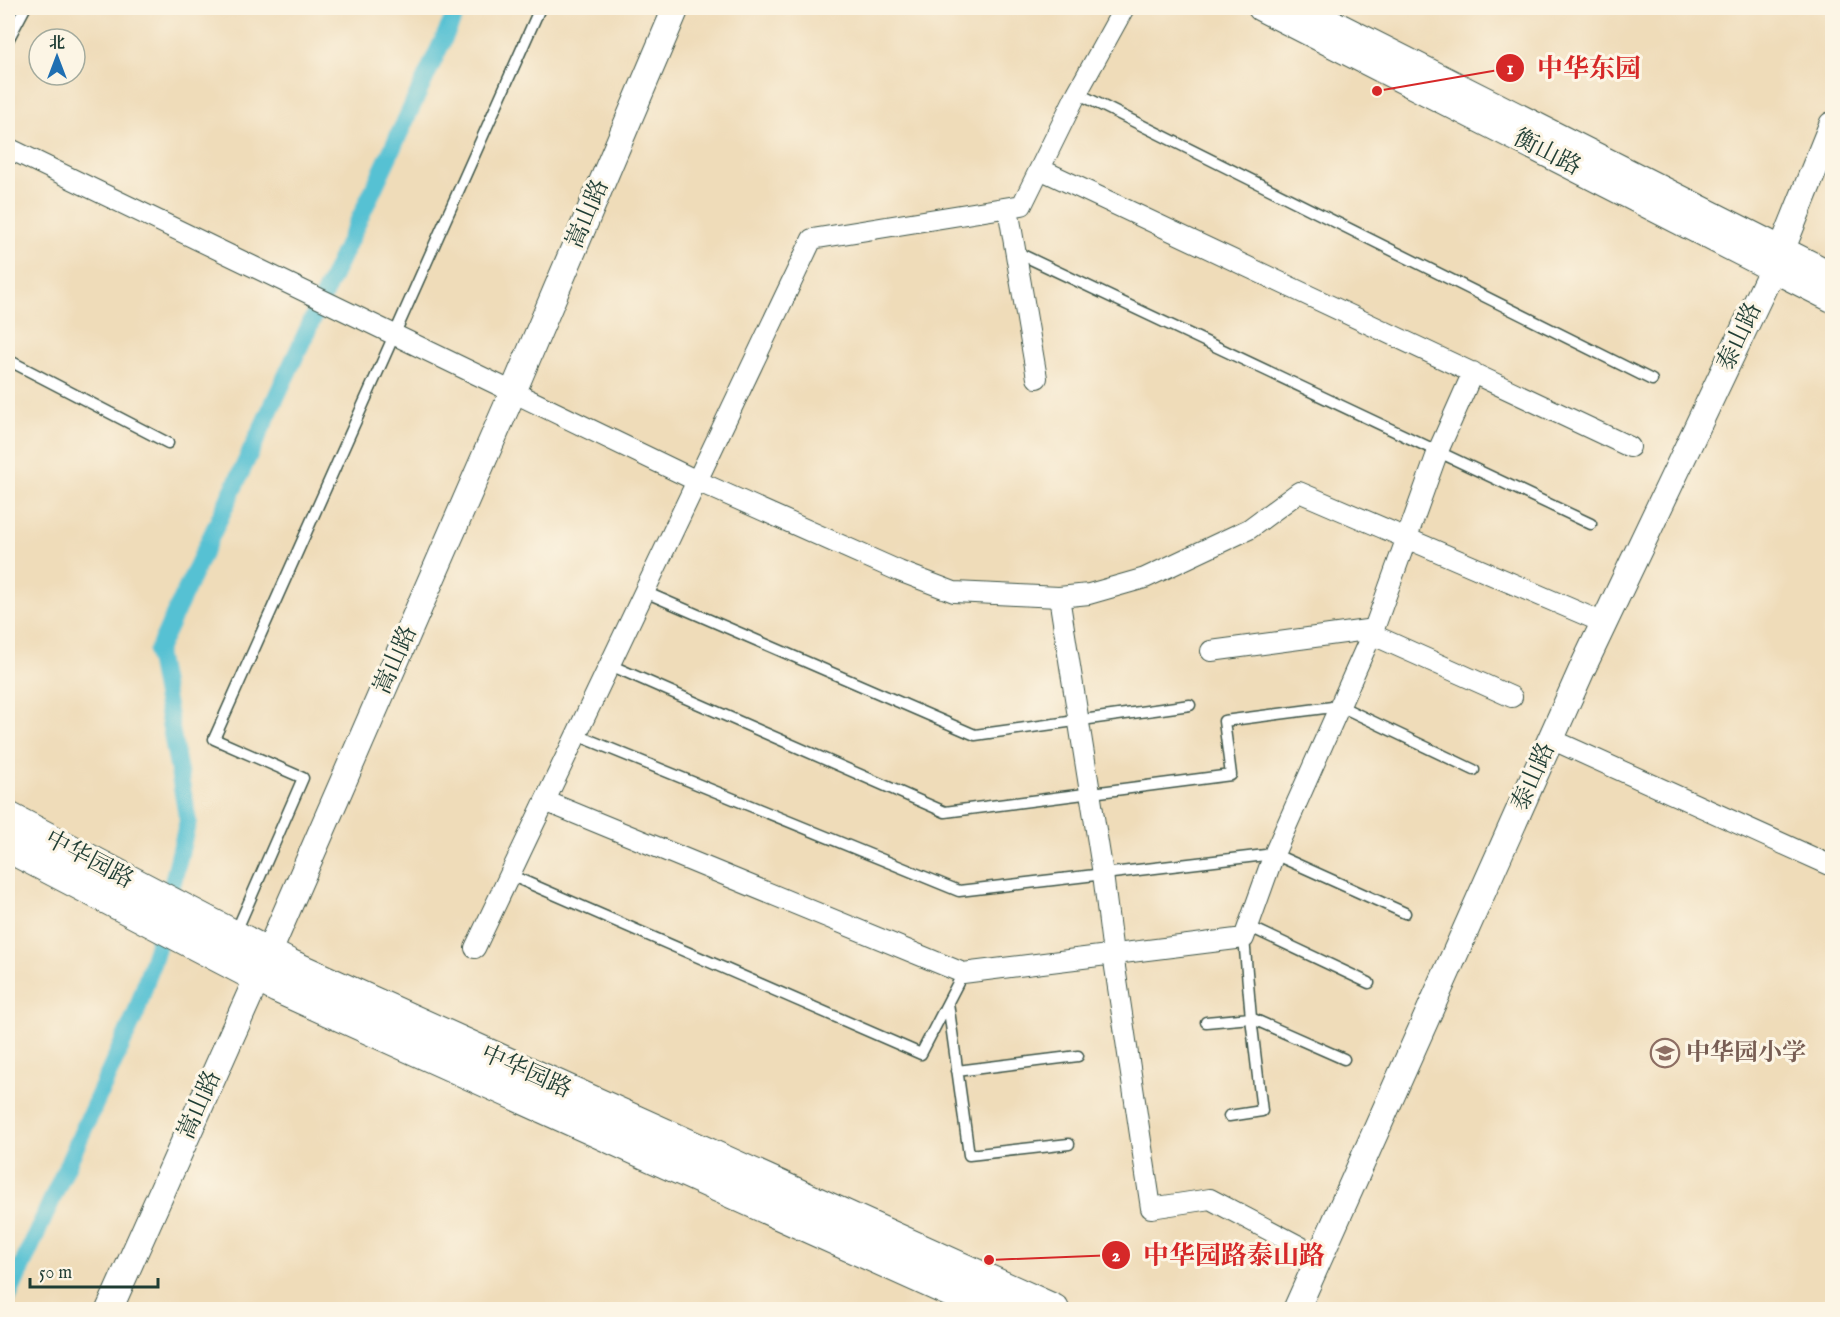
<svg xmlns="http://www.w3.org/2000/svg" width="1840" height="1317" font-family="'IM FELL English','Noto Serif SC',serif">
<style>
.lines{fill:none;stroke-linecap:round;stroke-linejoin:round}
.canal{stroke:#57c1d3;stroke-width:18}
.service-casing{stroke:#3e5548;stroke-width:13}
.minor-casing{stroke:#3e5548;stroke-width:22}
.tertiary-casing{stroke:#3e5548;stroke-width:28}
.primary-casing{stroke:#3e5548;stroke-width:34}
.service{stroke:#fff;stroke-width:10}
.minor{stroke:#fff;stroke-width:20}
.tertiary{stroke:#fff;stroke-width:26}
.primary{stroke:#fff;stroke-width:32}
.labels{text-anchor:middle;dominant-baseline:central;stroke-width:6;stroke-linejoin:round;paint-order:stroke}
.street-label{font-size:24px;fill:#1f3d34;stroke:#fcf5e5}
.education-label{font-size:24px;font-weight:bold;fill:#785e54;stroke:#fcf5e5;text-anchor:start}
.leader{fill:none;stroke:#d62828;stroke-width:2}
.callout-dot{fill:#d62828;stroke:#fcf5e5;stroke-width:2}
.mark-label{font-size:18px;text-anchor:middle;font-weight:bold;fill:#fff}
.callout-label{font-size:26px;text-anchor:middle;font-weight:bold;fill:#d62828;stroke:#fcf5e5;stroke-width:6;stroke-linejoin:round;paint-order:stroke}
</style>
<rect width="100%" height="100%" fill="#fcf5e5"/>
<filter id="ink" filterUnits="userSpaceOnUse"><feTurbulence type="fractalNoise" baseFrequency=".0167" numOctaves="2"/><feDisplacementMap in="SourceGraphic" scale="12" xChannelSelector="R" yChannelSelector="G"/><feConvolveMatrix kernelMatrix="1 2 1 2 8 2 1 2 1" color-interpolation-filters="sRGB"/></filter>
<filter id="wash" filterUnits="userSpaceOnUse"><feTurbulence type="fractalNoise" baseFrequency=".008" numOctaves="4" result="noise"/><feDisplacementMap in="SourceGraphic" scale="24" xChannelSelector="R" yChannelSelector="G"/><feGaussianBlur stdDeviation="1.35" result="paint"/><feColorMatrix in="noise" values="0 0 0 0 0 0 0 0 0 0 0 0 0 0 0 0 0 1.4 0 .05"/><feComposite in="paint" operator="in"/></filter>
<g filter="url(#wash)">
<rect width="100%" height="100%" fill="#efdcb9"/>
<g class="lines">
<!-- canal -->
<path class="canal" d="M8,1297L136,1013L156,951L188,821L157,652L458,8"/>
</g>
</g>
<g filter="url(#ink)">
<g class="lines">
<!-- service casing -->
<g class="service-casing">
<path id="service" d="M8,40L25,8
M1077,93L1652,380
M1016,252L1591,524
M8,360L168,443
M645,592L975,735L1190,705
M610,665L945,812L1231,775L1224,721L1340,706L1474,770
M577,735L959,891L1274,854L1405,913
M510,875L921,1054L963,973
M1248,926L1369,983
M235,934L303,778L214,739L540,8
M948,1003L969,1155L1069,1144
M1206,1022L1251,1018L1244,938
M957,1071L1078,1056
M1229,1116L1262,1111L1251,1018L1344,1059"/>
</g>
<!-- minor casing -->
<g class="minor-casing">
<path id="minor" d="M8,148L697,481L899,571L954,592L1059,597L1089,594L1145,578L1249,529L1299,492L1604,623
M1040,169L1630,447
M1008,208L1037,378
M1059,597L1103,874L1113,954L1151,1208L1210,1199L1320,1257
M1371,634L1512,697
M1211,651L1374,629
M1551,739L1832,866
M545,801L963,973L1244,938L1274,854L1374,629L1438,451L1473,372
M475,948L812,239L1022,205L1077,93L1124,8"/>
</g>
<!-- tertiary casing -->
<g class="tertiary-casing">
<path id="tertiary" d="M1261,8L1832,299
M1303,8L1832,275
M109,1310L268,954L513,392L676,8
M1296,1310L1583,667L1782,249L1832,125"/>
</g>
<!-- primary casing -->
<g class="primary-casing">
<path id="primary" d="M8,818L289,965L1053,1310
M8,846L278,987L993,1310"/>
</g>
<!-- service -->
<use href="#service" class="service"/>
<!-- minor -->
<use href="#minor" class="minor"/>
<!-- tertiary -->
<use href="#tertiary" class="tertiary"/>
<!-- primary -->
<use href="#primary" class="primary"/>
</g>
</g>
<!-- icons -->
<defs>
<g id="school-ring" transform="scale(1.5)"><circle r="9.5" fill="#fcf5e5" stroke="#8d6e63" stroke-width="1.5"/><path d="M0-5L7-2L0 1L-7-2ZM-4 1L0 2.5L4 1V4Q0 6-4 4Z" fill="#8d6e63"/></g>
</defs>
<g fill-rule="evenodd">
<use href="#school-ring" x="1665" y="1053"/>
</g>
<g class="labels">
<!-- street labels -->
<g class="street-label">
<text transform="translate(1547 153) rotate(27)">衡山路</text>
<text transform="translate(588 214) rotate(-67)">嵩山路</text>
<text transform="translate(1740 337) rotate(-65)">泰山路</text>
<text transform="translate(396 660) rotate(-66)">嵩山路</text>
<text transform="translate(1534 777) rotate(-66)">泰山路</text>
<text transform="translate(89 860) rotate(28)">中华园路</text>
<text transform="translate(526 1072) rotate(24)">中华园路</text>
<text transform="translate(200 1105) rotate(-66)">嵩山路</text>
</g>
<!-- education labels -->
<g class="education-label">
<text x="1686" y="1053">中华园小学</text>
</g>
</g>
<!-- callouts -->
<path class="leader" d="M1377 91L1510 68M989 1260L1116 1255"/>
<g class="callout-dot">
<circle cx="1377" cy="91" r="6"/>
<circle cx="989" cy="1260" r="6"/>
<circle cx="1510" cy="68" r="15"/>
<circle cx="1116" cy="1255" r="15"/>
</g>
<g class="mark-label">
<text x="1510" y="74">1</text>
<text x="1116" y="1261">2</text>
</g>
<g class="callout-label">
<text x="1589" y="77">中华东园</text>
<text x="1234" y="1264">中华园路泰山路</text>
</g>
<!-- margin -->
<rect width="1840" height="1317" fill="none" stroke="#fcf5e5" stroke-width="30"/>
<!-- north arrow -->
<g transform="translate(57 57)"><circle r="28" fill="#fcf5e5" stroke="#a4ab9e" stroke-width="1.5"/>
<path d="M0-4.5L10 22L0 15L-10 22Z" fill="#1f6fb2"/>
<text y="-9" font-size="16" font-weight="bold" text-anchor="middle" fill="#1f3d34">北</text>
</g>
<!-- scale -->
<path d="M30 1278v9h128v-9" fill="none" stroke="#1f3d34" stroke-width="3"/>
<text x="39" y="1278" font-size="18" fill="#1f3d34" stroke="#fcf5e5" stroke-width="4.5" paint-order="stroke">50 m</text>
</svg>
